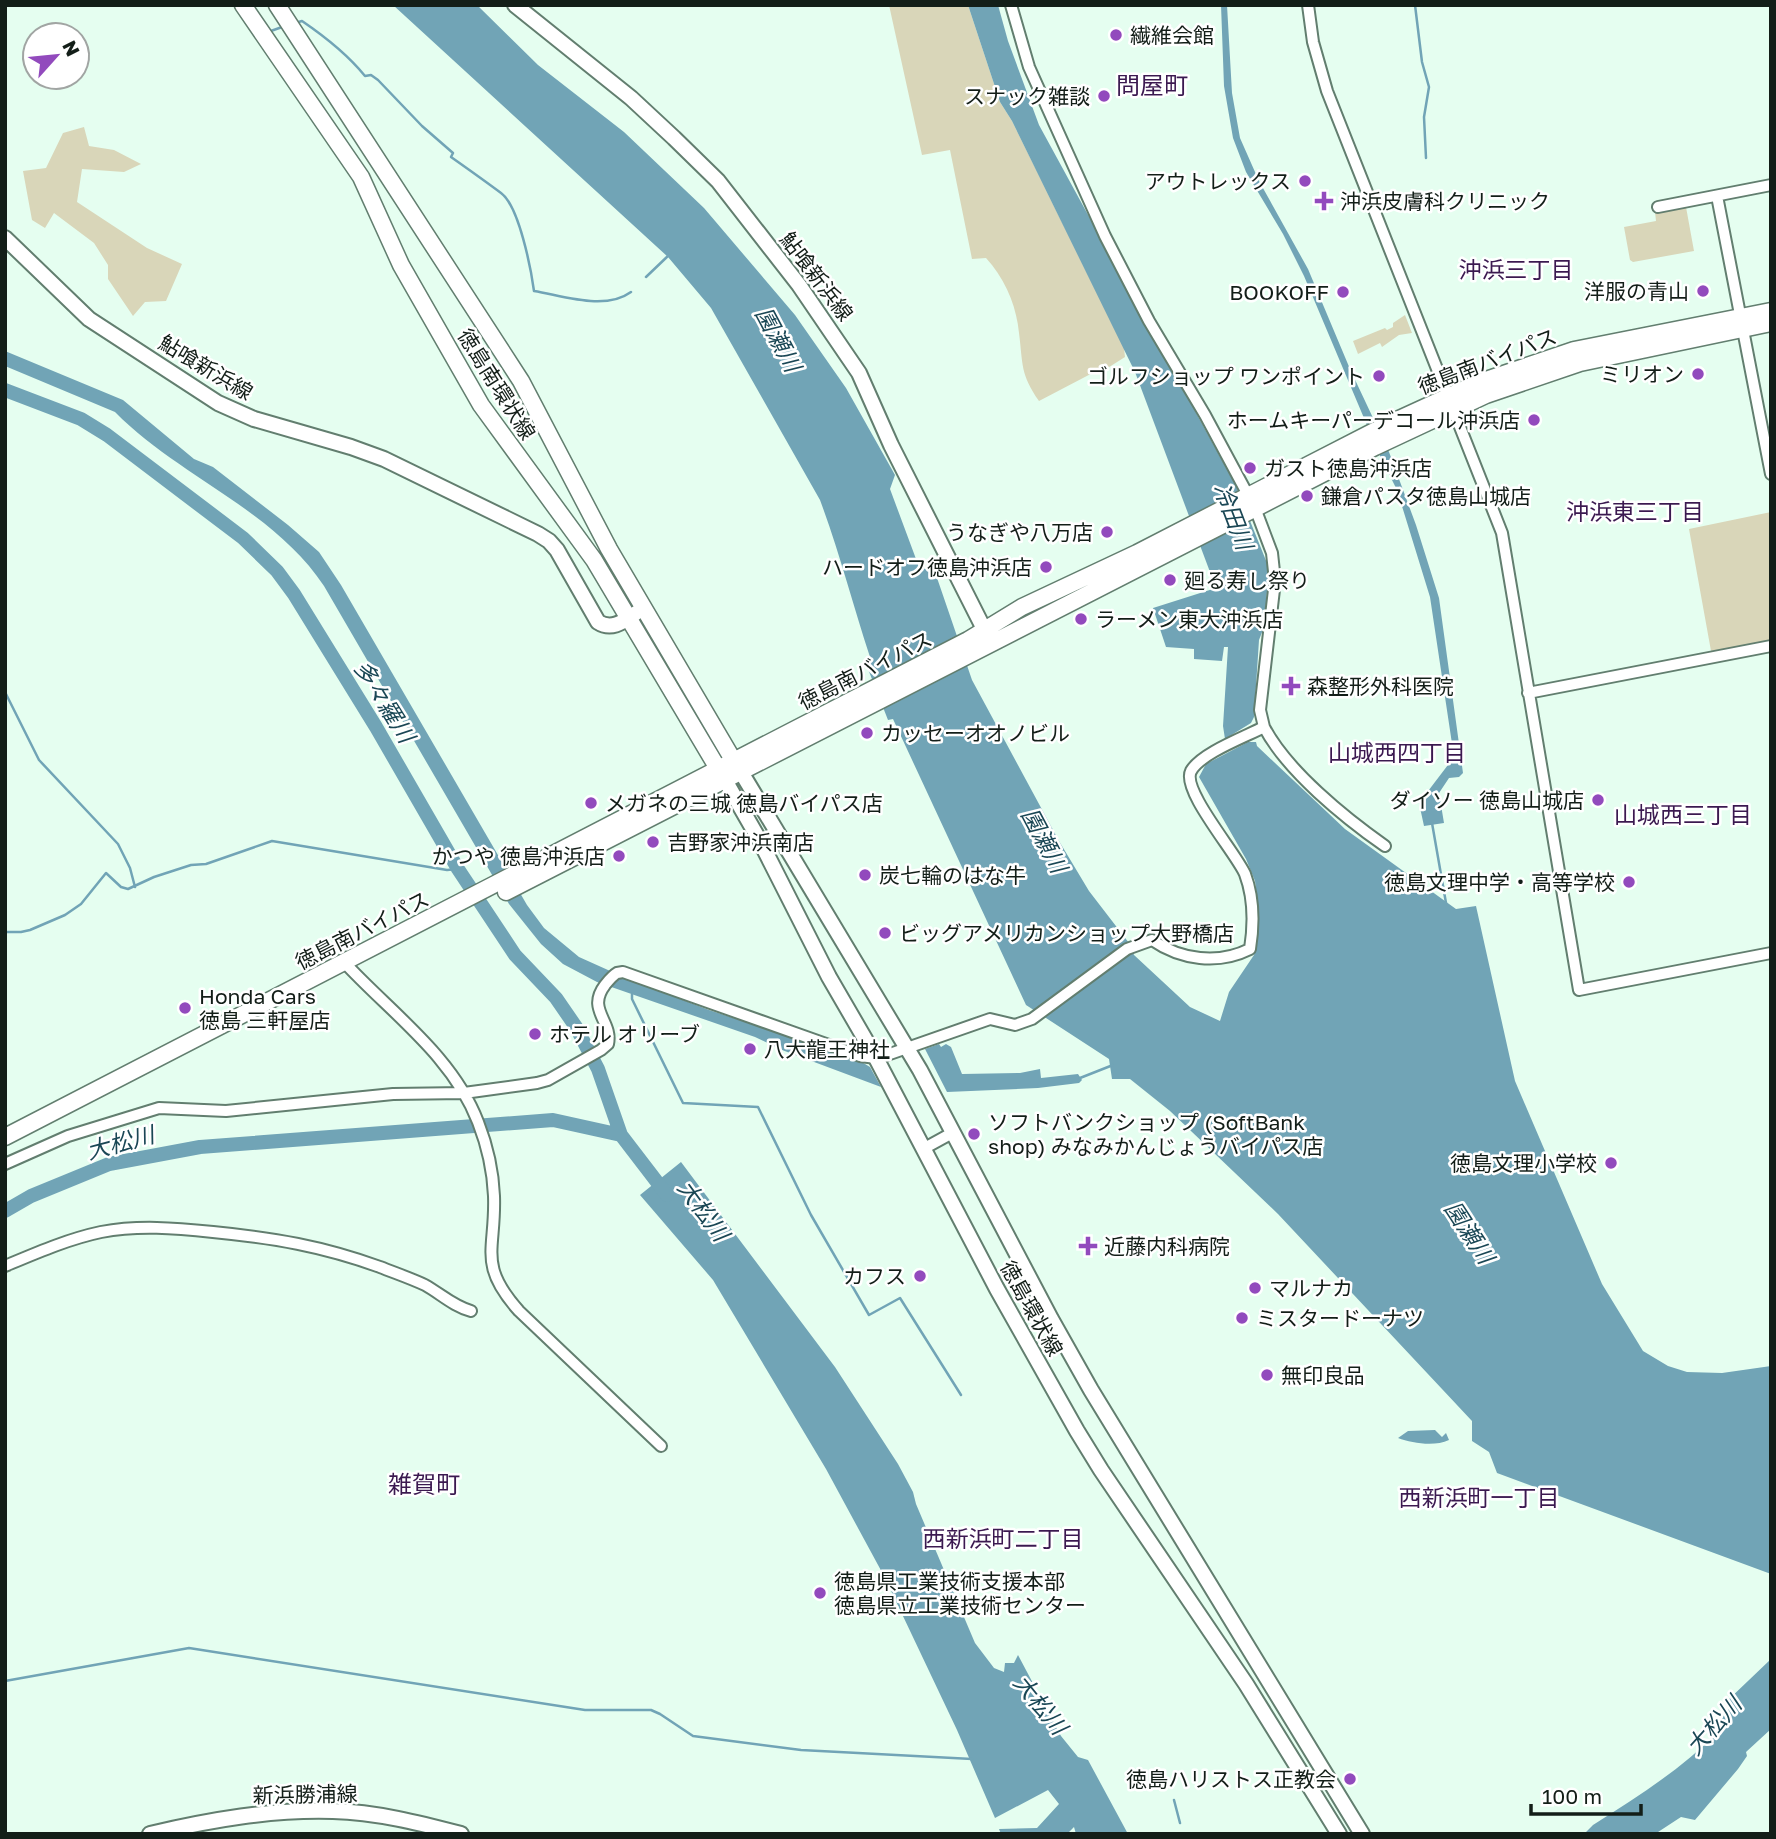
<svg xmlns="http://www.w3.org/2000/svg" width="1776" height="1839" font-family="'Golos Text','Noto Sans JP',sans-serif">
<style>
.green{fill:#d9d6b9}
.water{fill:#71a4b6}
.lines{fill:none;stroke-linecap:round;stroke-linejoin:round}
.stream{stroke:#71a4b6;stroke-width:2.5}
.river{stroke:#71a4b6;stroke-width:14}
.minor-casing{stroke:#627e6f;stroke-width:14}
.major-casing{stroke:#627e6f;stroke-width:18}
.highway-casing{stroke:#627e6f;stroke-width:19}
.minor{stroke:#fff;stroke-width:10}
.major{stroke:#fff;stroke-width:14}
.highway{stroke:#fff;stroke-width:16}
.poi-dot{fill:#924abd;stroke:#fff;stroke-width:2.5}
.labels{text-anchor:middle;dominant-baseline:central;stroke-width:5;stroke-linejoin:round;paint-order:stroke}
.poi-label{font-size:21px;fill:#131e18;stroke:#fff;text-anchor:start}
.street-label{font-size:21px;fill:#131e18;stroke:#fff}
.neighbourhood-label{font-size:23px;fill:#3b1950;stroke:#fff}
.water-label{font-size:23px;font-style:italic;fill:#1a4755;stroke:#fff}
.quarter-label{font-size:24px;fill:#3b1950;stroke:#fff}
</style>
<rect width="100%" height="100%" fill="#e5fef0"/>
<!-- green -->
<path class="green" d="M889,5H968L1000,102L1012,121L1124,348L1125,357L1106,369L1104,367L1039,401C1020,374 1023,364 1019,333C1016,304 1005,279 986,258L972,259L950,150L922,155Z
M84,127L89,146L114,150L141,164L124,172L82,169L77,202L147,248L182,264L166,301L145,302L133,316L108,279V265L94,243L54,213L45,228L32,220L23,171L46,168L63,133Z
M1686,207L1694,251L1633,262L1630,260L1624,227L1656,221L1655,212Z
M1405,315L1412,333L1399,335L1382,347L1380,343L1358,354L1353,341L1385,328L1387,330L1393,327V323Z
M1771,512V641L1711,651L1689,529Z"/>
<!-- water -->
<path class="water" d="M393,5H477L538,65L624,132L704,208L795,315L846,388L895,475L890,489L919,567L935,572L972,680L1059,841L1089,891L1129,943L1134,955L1190,1007L1220,1021L1229,992L1254,955L1258,931V906L1255,881L1246,859L1199,777L1206,764L1248,742H1256L1257,746L1345,829L1456,909L1476,906L1515,1081L1602,1284L1643,1351L1668,1366L1687,1372L1722,1373L1771,1366V1574L1497,1473L1489,1452L1472,1441V1421L1278,1214L1170,1111L1130,1079H1112L1109,1059L1026,1005L893,719L888,720L868,669L870,657C853,605 839,551 820,500L711,308L668,257Z
M968,5H998L1008,41L1039,125L1236,486L1269,568L1264,627L1259,640L1254,717L1251,723L1225,739L1223,726L1228,647H1224L1222,661L1194,659V649L1166,647L1153,608L1216,588L1135,372L1012,121L1000,102Z
M1221,5H1227L1232,93L1240,138L1259,181L1308,269L1350,369L1389,452L1416,525L1439,598L1463,773L1459,777L1449,778L1439,793L1444,823L1424,826L1419,803L1454,757L1430,597L1397,490L1380,456L1304,276L1283,234L1246,172L1233,138L1224,86Z
M5,351L123,400L194,459L213,467L288,525L319,552L341,585L527,905L544,928L579,957L628,979L709,1010L855,1058L870,1067L881,1087L782,1050L755,1037L597,982L563,964L541,944L509,904L324,586C273,509 179,477 115,412L5,366Z
M939,1044L941,1047L946,1044L951,1047L962,1074L1020,1073L1040,1069L1041,1078L1078,1074L1082,1080L1079,1083L1038,1088L947,1092L925,1049Z
M681,1162L835,1367L898,1464L913,1492L916,1504L975,1643L994,1668L1004,1672L1005,1663H1014L1018,1655L1061,1736L1078,1757L1088,1760L1128,1834H1076L1074,1827L1067,1834H1001L999,1829L1037,1828L1059,1804L1048,1790L995,1818L957,1730L884,1576L826,1469L713,1280L640,1195Z
M1435,1430L1442,1437L1446,1433L1449,1440C1434,1447 1412,1443 1398,1438L1408,1431Z
M1771,1659V1729L1746,1752L1747,1756L1738,1769L1695,1820L1681,1817L1655,1834H1584L1593,1825C1637,1797 1680,1770 1717,1733L1714,1729L1731,1706L1726,1702Z"/>
<g class="lines">
<!-- stream -->
<path class="stream" d="M1415,5L1422,62L1429,87L1424,117L1426,158
M295,23L302,21C324,36 348,55 365,76L371,75L378,80L422,126L453,153L451,157C468,169 485,181 501,193C519,206 531,269 534,291C564,296 605,311 631,292
M268,32L285,26
M646,277L669,255
M5,692L39,760L118,844L130,868L135,887
M1432,823L1446,903
M5,932H21L30,930L65,915L81,904L106,873L121,887L128,889L154,877L191,865L206,864L272,841L447,870L458,869
M632,994V999L683,1103L758,1107L811,1215L869,1315L900,1298L961,1395
M1080,1078L1113,1065
M5,1681L189,1648L585,1710H651L660,1714L693,1736L801,1750L972,1759
M1174,1800L1180,1823"/>
<!-- river -->
<path class="river" d="M5,390L81,419L107,435L243,538L277,571L294,594L376,727L458,869L515,955L556,998L576,1027L598,1069L621,1135L667,1195
M5,1211L31,1196L109,1164L200,1147L553,1120L621,1135"/>
<!-- minor casing -->
<g class="minor-casing">
<path id="minor" d="M1308,5L1313,42L1327,91L1502,533L1579,990L1771,953
M1717,196L1771,474
M1658,207L1771,185
M1528,693L1771,646
M1264,727C1287,771 1345,818 1385,846
M344,962C390,1012 453,1056 478,1122C487,1145 493,1171 494,1196C496,1250 477,1264 519,1311L661,1446
M923,1149L954,1132
M5,1164L68,1136L159,1108L226,1111L393,1094L464,1093L537,1083L548,1080L601,1050L608,1044C613,1021 586,1010 605,985C609,980 612,976 617,973L623,972L860,1056L876,1058L887,1055L990,1019L1015,1025L1032,1019L1127,949L1152,940C1181,960 1218,965 1250,949C1254,924 1254,898 1245,874C1236,853 1181,790 1191,771C1201,753 1245,737 1264,727L1260,710L1275,581L1272,553L1255,508L1205,415L1149,321L1105,236L1029,67L1011,5
M5,1266C36,1253 68,1239 101,1232C138,1225 175,1228 213,1232C274,1238 322,1246 380,1267C395,1273 410,1278 425,1285C441,1294 453,1306 471,1311"/>
</g>
<!-- major casing -->
<g class="major-casing">
<path id="major" d="M515,5L631,98L674,138L718,181L799,285L859,373L891,445L989,639
M5,238L89,319L218,403L254,419L351,447L384,459L538,534L549,541L557,550L598,622C612,631 624,621 636,613
M741,772L920,1070L1051,1319L1091,1390L1362,1834
M725,780L760,841L829,977L876,1058L997,1289L1077,1431L1101,1470L1246,1684L1339,1834
M150,1834C210,1820 272,1809 333,1811C376,1812 419,1823 461,1834"/>
</g>
<!-- highway casing -->
<g class="highway-casing">
<path id="highway" d="M243,5L361,177L401,265L481,405L594,560L723,777
M277,5L521,381L609,549L739,770
M506,892L1375,447L1486,395L1580,363L1771,323
M5,1137L968,640L1022,607L1137,553L1384,426L1480,382L1574,350L1771,311"/>
</g>
<!-- minor -->
<use href="#minor" class="minor"/>
<!-- major -->
<use href="#major" class="major"/>
<!-- highway -->
<use href="#highway" class="highway"/>
</g>
<!-- markers -->
<g class="poi-dot">
<circle cx="1116" cy="35" r="7"/>
<circle cx="1104" cy="96" r="7"/>
<circle cx="1305" cy="181" r="7"/>
<path d="M1320.5 190.5h7v7h7v7h-7v7h-7v-7h-7v-7h7z"/>
<circle cx="1703" cy="291" r="7"/>
<circle cx="1343" cy="292" r="7"/>
<circle cx="1698" cy="374" r="7"/>
<circle cx="1379" cy="376" r="7"/>
<circle cx="1534" cy="420" r="7"/>
<circle cx="1250" cy="468" r="7"/>
<circle cx="1307" cy="496" r="7"/>
<circle cx="1107" cy="532" r="7"/>
<circle cx="1046" cy="567" r="7"/>
<circle cx="1170" cy="580" r="7"/>
<circle cx="1081" cy="619" r="7"/>
<path d="M1287.5 675.5h7v7h7v7h-7v7h-7v-7h-7v-7h7z"/>
<circle cx="867" cy="733" r="7"/>
<circle cx="1598" cy="800" r="7"/>
<circle cx="591" cy="803" r="7"/>
<circle cx="653" cy="842" r="7"/>
<circle cx="619" cy="856" r="7"/>
<circle cx="865" cy="875" r="7"/>
<circle cx="1629" cy="882" r="7"/>
<circle cx="885" cy="933" r="7"/>
<circle cx="185" cy="1008" r="7"/>
<circle cx="535" cy="1034" r="7"/>
<circle cx="750" cy="1049" r="7"/>
<circle cx="974" cy="1134" r="7"/>
<circle cx="1611" cy="1163" r="7"/>
<path d="M1084.5 1235.5h7v7h7v7h-7v7h-7v-7h-7v-7h7z"/>
<circle cx="920" cy="1276" r="7"/>
<circle cx="1255" cy="1288" r="7"/>
<circle cx="1242" cy="1318" r="7"/>
<circle cx="1267" cy="1375" r="7"/>
<circle cx="820" cy="1593" r="7"/>
<circle cx="1350" cy="1779" r="7"/>
</g>
<g class="labels">
<!-- poi labels -->
<g class="poi-label">
<text x="1130" y="35">繊維会館</text>
<text x="1090" y="96" text-anchor="end">スナック雑談</text>
<text x="1291" y="181" text-anchor="end">アウトレックス</text>
<text x="1340" y="201">沖浜皮膚科クリニック</text>
<text x="1689" y="291" text-anchor="end">洋服の青山</text>
<text x="1329" y="292" text-anchor="end">BOOKOFF</text>
<text x="1684" y="374" text-anchor="end">ミリオン</text>
<text x="1365" y="376" text-anchor="end">ゴルフショップ ワンポイント</text>
<text x="1520" y="420" text-anchor="end">ホームキーパーデコール沖浜店</text>
<text x="1264" y="468">ガスト徳島沖浜店</text>
<text x="1321" y="496">鎌倉パスタ徳島山城店</text>
<text x="1093" y="532" text-anchor="end">うなぎや八万店</text>
<text x="1032" y="567" text-anchor="end">ハードオフ徳島沖浜店</text>
<text x="1184" y="580">廻る寿し祭り</text>
<text x="1095" y="619">ラーメン東大沖浜店</text>
<text x="1307" y="686">森整形外科医院</text>
<text x="881" y="733">カッセーオオノビル</text>
<text x="1584" y="800" text-anchor="end">ダイソー 徳島山城店</text>
<text x="605" y="803">メガネの三城 徳島バイパス店</text>
<text x="667" y="842">吉野家沖浜南店</text>
<text x="605" y="856" text-anchor="end">かつや 徳島沖浜店</text>
<text x="879" y="875">炭七輪のはな牛</text>
<text x="1615" y="882" text-anchor="end">徳島文理中学・高等学校</text>
<text x="899" y="933">ビッグアメリカンショップ大野橋店</text>
<text x="199" y="996">Honda Cars<tspan x="199" dy="24">徳島 三軒屋店</tspan></text>
<text x="549" y="1034">ホテル オリーブ</text>
<text x="764" y="1049">八大龍王神社</text>
<text x="988" y="1122">ソフトバンクショップ (SoftBank<tspan x="988" dy="24">shop) みなみかんじょうバイパス店</tspan></text>
<text x="1597" y="1163" text-anchor="end">徳島文理小学校</text>
<text x="1104" y="1246">近藤内科病院</text>
<text x="906" y="1276" text-anchor="end">カフス</text>
<text x="1269" y="1288">マルナカ</text>
<text x="1256" y="1318">ミスタードーナツ</text>
<text x="1281" y="1375">無印良品</text>
<text x="834" y="1581">徳島県工業技術支援本部<tspan x="834" dy="24">徳島県立工業技術センター</tspan></text>
<text x="1336" y="1779" text-anchor="end">徳島ハリストス正教会</text>
</g>
<!-- street labels -->
<g class="street-label">
<text transform="translate(817 276) rotate(53)">鮎喰新浜線</text>
<text transform="translate(1487 361) rotate(-21)">徳島南バイパス</text>
<text transform="translate(206 367) rotate(31)">鮎喰新浜線</text>
<text transform="translate(497 384) rotate(58)">徳島南環状線</text>
<text transform="translate(865 670) rotate(-27)">徳島南バイパス</text>
<text transform="translate(362 930) rotate(-27)">徳島南バイパス</text>
<text transform="translate(1032 1308) rotate(61)">徳島環状線</text>
<text transform="translate(305 1794) rotate(-1)">新浜勝浦線</text>
</g>
<!-- neighbourhood labels -->
<g class="neighbourhood-label">
<text x="1516" y="269">沖浜三丁目</text>
<text x="1635" y="511">沖浜東三丁目</text>
<text x="1397" y="752">山城西四丁目</text>
<text x="1683" y="814">山城西三丁目</text>
<text x="1479" y="1497">西新浜町一丁目</text>
<text x="1003" y="1538">西新浜町二丁目</text>
</g>
<!-- water labels -->
<g class="water-label">
<text transform="translate(779 339) rotate(62)">園瀬川</text>
<text transform="translate(1234 516) rotate(69)">冷田川</text>
<text transform="translate(385 701) rotate(58)">多々羅川</text>
<text transform="translate(1045 840) rotate(62)">園瀬川</text>
<text transform="translate(120 1142) rotate(-15)">大松川</text>
<text transform="translate(704 1210) rotate(54)">大松川</text>
<text transform="translate(1470 1232) rotate(57)">園瀬川</text>
<text transform="translate(1041 1704) rotate(51)">大松川</text>
<text transform="translate(1713 1725) rotate(-48)">大松川</text>
</g>
<!-- quarter labels -->
<g class="quarter-label">
<text x="1152" y="84">問屋町</text>
<text x="424" y="1483">雑賀町</text>
</g>
</g>
<!-- border -->
<rect width="1776" height="1839" fill="none" stroke="#131e18" stroke-width="14"/>
<!-- north arrow -->
<g transform="translate(56 56) rotate(63)"><circle r="33" fill="#ffffff" stroke="#a1a5a3" stroke-width="2"/>
<path d="M0-5L12 26L0 18L-12 26Z" fill="#924abd"/>
<text y="-10" font-size="19" font-weight="bold" text-anchor="middle" fill="#131e18">N</text>
</g>
<!-- scale -->
<path d="M1531 1804v10h110v-10" fill="none" stroke="#131e18" stroke-width="3.5"/>
<text x="1542" y="1804" font-size="21" fill="#131e18" stroke="#ffffff" stroke-width="5" paint-order="stroke">100 m</text>
</svg>
